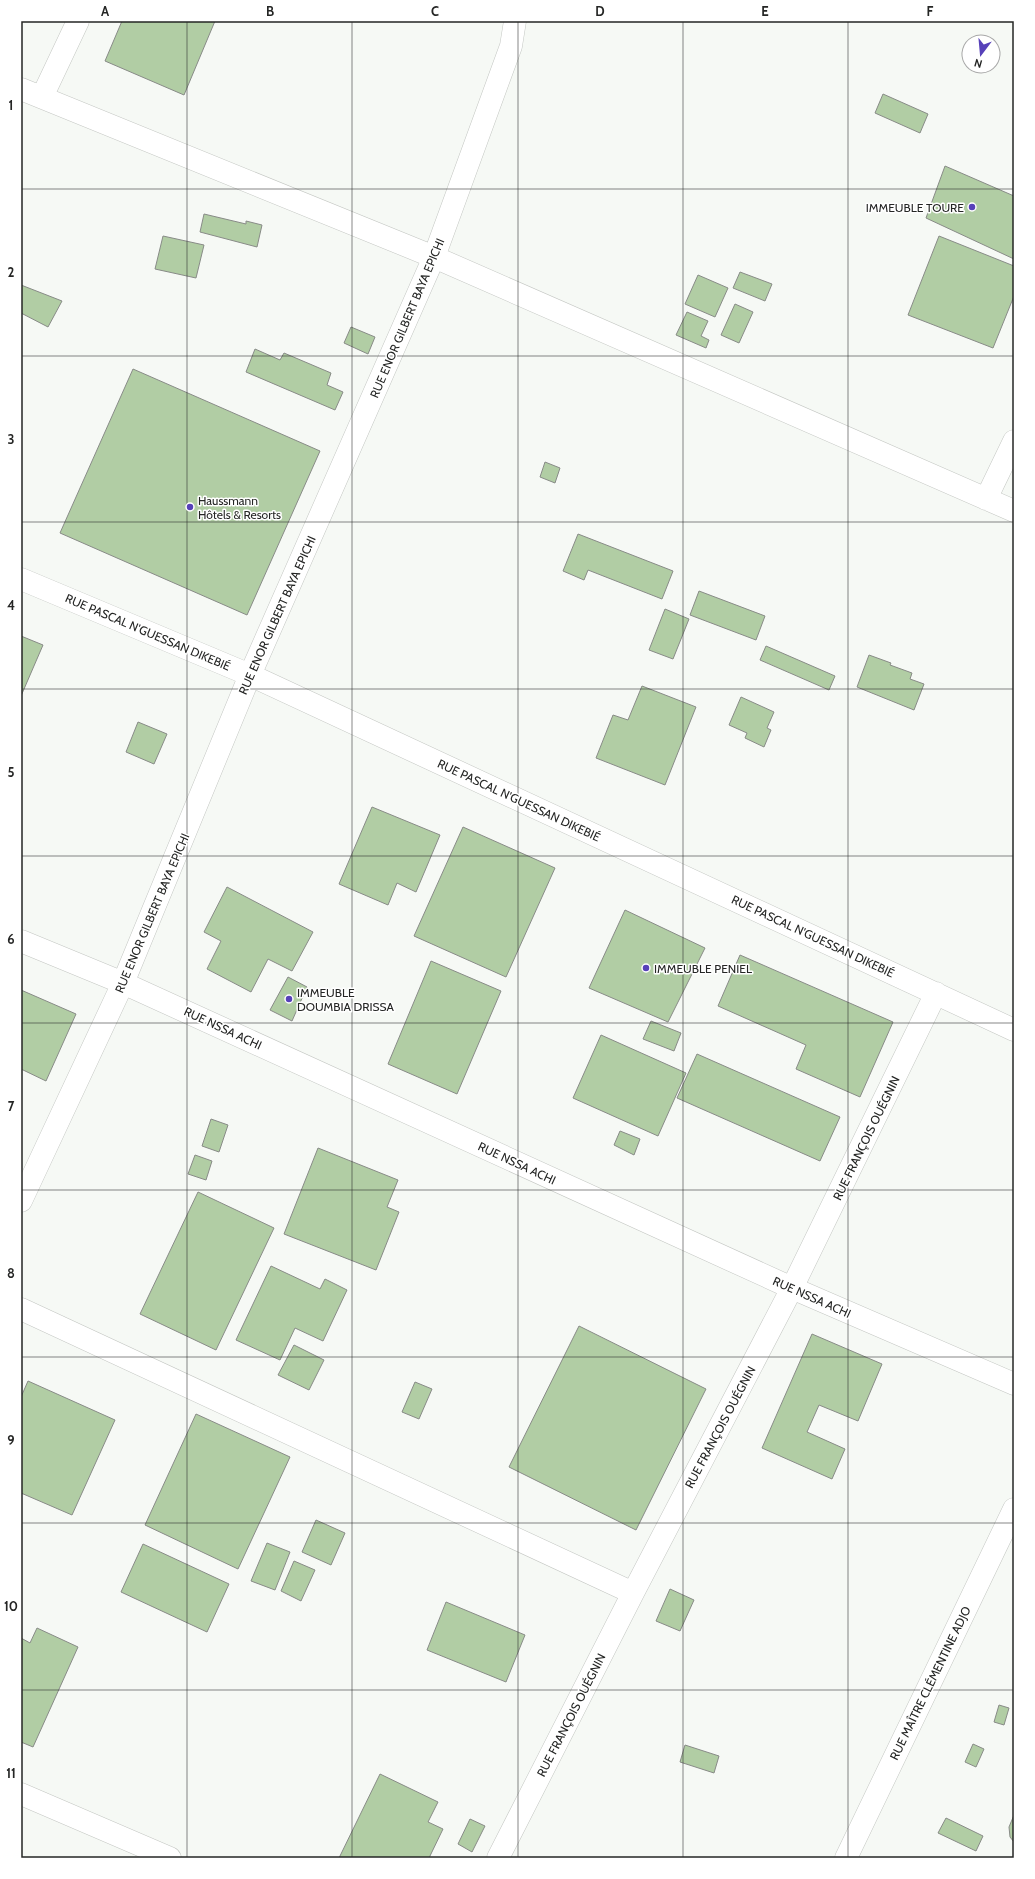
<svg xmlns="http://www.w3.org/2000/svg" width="1035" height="1879" font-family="Cabin,sans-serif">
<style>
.building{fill:#b1cda4;stroke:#888b87}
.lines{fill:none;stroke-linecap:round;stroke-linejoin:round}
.street-casing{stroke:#c4c7c3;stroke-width:23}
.street{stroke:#fff;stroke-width:22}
.grid{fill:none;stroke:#252625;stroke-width:1;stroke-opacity:0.55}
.poi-dot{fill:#5741b9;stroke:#fff;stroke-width:1.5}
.labels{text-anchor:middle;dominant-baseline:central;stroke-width:3;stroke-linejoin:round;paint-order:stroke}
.poi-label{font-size:12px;fill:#252625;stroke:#fff;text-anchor:start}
.street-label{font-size:12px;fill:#252625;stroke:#fff}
.neatline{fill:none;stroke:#252625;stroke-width:1.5}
.grid-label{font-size:13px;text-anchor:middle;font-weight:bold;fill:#252625}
</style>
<rect width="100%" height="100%" fill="#f6f9f5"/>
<!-- building -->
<path class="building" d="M122,21H215L184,95L105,61Z
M883,94L928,114L920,133L875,113Z
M945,166L1014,196V259L926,218Z
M204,214L246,224V221L262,225L257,247L200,232Z
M163,236L204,245L196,278L155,269Z
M939,236L1014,266V296L993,348L908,315Z
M740,272L772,284L765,301L733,288Z
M698,275L728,288L715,317L685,304Z
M21,285L62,301L48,327L21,313Z
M735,304L753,312L739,343L721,335Z
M687,312L708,321L701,336L709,340L706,348L676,335Z
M351,327L375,337L368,354L344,343Z
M255,349L280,360L284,353L331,373L327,385L343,392L335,410L246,372Z
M133,369L320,451L247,615L60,533Z
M545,462L560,468L555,483L540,477Z
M578,534L673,571L662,599L588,570L584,580L563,571Z
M699,591L765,616L756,640L690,615Z
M665,609L689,619L673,659L649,650Z
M21,636L43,645L21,696Z
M766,646L835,676L829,690L760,660Z
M869,655L891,663L890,665L912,673L910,679L924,684L914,710L857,687Z
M642,686L696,707L665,785L596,758L613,715L628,720Z
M741,697L774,712L767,728L771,730L764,747L745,738L747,733L729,725Z
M138,722L167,734L154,764L126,752Z
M372,807L440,835L416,892L397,883L388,905L339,884Z
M463,827L555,868L506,977L414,936Z
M227,887L313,932L292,971L268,959L251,992L207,969L221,941L204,932Z
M625,910L705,948L668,1022L589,988Z
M740,955L893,1022L860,1097L796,1069L806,1045L718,1006Z
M431,961L501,991L457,1094L388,1064Z
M288,977L307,987L292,1021L270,1010Z
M21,990L76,1014L46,1081L21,1069Z
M651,1021L681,1033L674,1051L643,1039Z
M601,1035L686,1073L658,1136L573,1098Z
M697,1054L840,1117L820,1161L677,1098Z
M211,1119L228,1125L219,1152L202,1146Z
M620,1131L640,1139L634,1155L614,1145Z
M318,1148L398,1180L387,1207L399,1212L376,1270L284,1234Z
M195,1155L212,1161L206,1180L188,1174Z
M198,1192L274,1228L216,1350L140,1314Z
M271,1266L320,1289L325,1279L347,1290L323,1341L295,1328L280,1360L236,1340Z
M579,1326L706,1389L636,1530L509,1467Z
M812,1334L882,1364L858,1421L819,1405L807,1432L845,1449L832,1479L762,1448Z
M294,1345L324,1360L309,1390L278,1375Z
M28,1381L115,1420L72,1515L21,1493V1397Z
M415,1382L432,1389L419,1419L402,1412Z
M196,1414L290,1457L238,1569L145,1525Z
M316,1520L345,1533L331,1565L302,1552Z
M267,1543L290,1552L275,1590L251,1581Z
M143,1544L229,1584L207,1632L121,1592Z
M294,1561L315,1570L301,1601L281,1591Z
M670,1589L694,1600L680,1631L656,1621Z
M446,1602L525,1635L506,1682L427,1650Z
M37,1628L78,1647L33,1747L21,1742V1638L30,1643Z
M999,1705L1009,1708L1004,1725L994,1722Z
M973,1744L984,1749L976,1767L965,1762Z
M685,1745L719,1756L714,1773L680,1762Z
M380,1774L438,1802L428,1822L443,1829L429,1858H339Z
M1014,1815V1842L1010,1837L1009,1827Z
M946,1818L983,1836L976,1851L938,1833Z
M470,1819L485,1826L472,1852L458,1844Z"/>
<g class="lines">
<!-- street casing -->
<g class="street-casing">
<path id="street" d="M21,89L434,257L1014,511
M42,97L78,21
M986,499L1014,441
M21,579L250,675L1014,1030
M21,941L123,983L792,1288L1014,1384
M21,1201L123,983L250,675L434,257L511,46L515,21
M21,1309L633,1593
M21,1794L170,1858
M498,1858L633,1593L792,1288L936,993
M846,1858L1014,1509"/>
</g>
<!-- street -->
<use href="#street" class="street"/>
</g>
<!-- grid -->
<path class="grid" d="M187,21V1858M352,21V1858M518,21V1858M683,21V1858M848,21V1858M21,189H1014M21,356H1014M21,522H1014M21,689H1014M21,856H1014M21,1023H1014M21,1190H1014M21,1357H1014M21,1523H1014M21,1690H1014"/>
<!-- markers -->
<g class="poi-dot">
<circle cx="972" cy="207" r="4"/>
<circle cx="190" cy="507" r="4"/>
<circle cx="646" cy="968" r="4"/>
<circle cx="289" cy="999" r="4"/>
</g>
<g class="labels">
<!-- poi labels -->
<g class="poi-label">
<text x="964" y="207" text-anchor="end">IMMEUBLE TOURE</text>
<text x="198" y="500">Haussmann<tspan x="198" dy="14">Hôtels &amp; Resorts</tspan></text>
<text x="654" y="968">IMMEUBLE PENIEL</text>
<text x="297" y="992">IMMEUBLE<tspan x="297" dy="14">DOUMBIA DRISSA</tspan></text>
</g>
<!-- street labels -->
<g class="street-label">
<text transform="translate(407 318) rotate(-67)">RUE ENOR GILBERT BAYA EPICHI</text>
<text transform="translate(277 615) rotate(-66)">RUE ENOR GILBERT BAYA EPICHI</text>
<text transform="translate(148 632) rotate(23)">RUE PASCAL N'GUESSAN DIKEBIÉ</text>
<text transform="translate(519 800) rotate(25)">RUE PASCAL N'GUESSAN DIKEBIÉ</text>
<text transform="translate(152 913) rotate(-67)">RUE ENOR GILBERT BAYA EPICHI</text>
<text transform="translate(813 936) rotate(25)">RUE PASCAL N'GUESSAN DIKEBIÉ</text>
<text transform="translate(223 1028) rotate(25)">RUE NSSA ACHI</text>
<text transform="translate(866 1138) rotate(-64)">RUE FRANÇOIS OUÉGNIN</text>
<text transform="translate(517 1163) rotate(25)">RUE NSSA ACHI</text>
<text transform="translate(812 1297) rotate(24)">RUE NSSA ACHI</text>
<text transform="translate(720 1427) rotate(-62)">RUE FRANÇOIS OUÉGNIN</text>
<text transform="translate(930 1683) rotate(-64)">RUE MAÎTRE CLÉMENTINE ADJO</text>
<text transform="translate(571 1715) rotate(-63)">RUE FRANÇOIS OUÉGNIN</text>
</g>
</g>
<!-- border -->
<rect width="1035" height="1879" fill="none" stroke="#ffffff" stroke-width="44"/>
<!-- north arrow -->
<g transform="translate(981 54) rotate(196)"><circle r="19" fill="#ffffff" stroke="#a8a8a8"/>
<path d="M0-3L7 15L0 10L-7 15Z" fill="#5741b9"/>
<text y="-6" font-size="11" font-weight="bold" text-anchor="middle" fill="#252625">N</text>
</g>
<rect x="22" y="22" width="991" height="1835" class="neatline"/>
<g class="grid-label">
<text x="105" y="16">A</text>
<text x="270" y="16">B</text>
<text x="435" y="16">C</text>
<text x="600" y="16">D</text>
<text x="765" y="16">E</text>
<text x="930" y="16">F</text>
<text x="11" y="110">1</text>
<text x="11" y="277">2</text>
<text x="11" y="444">3</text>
<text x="11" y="610">4</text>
<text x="11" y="777">5</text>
<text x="11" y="944">6</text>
<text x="11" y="1111">7</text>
<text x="11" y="1278">8</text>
<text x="11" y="1445">9</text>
<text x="11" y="1611">10</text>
<text x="11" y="1778">11</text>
</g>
</svg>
